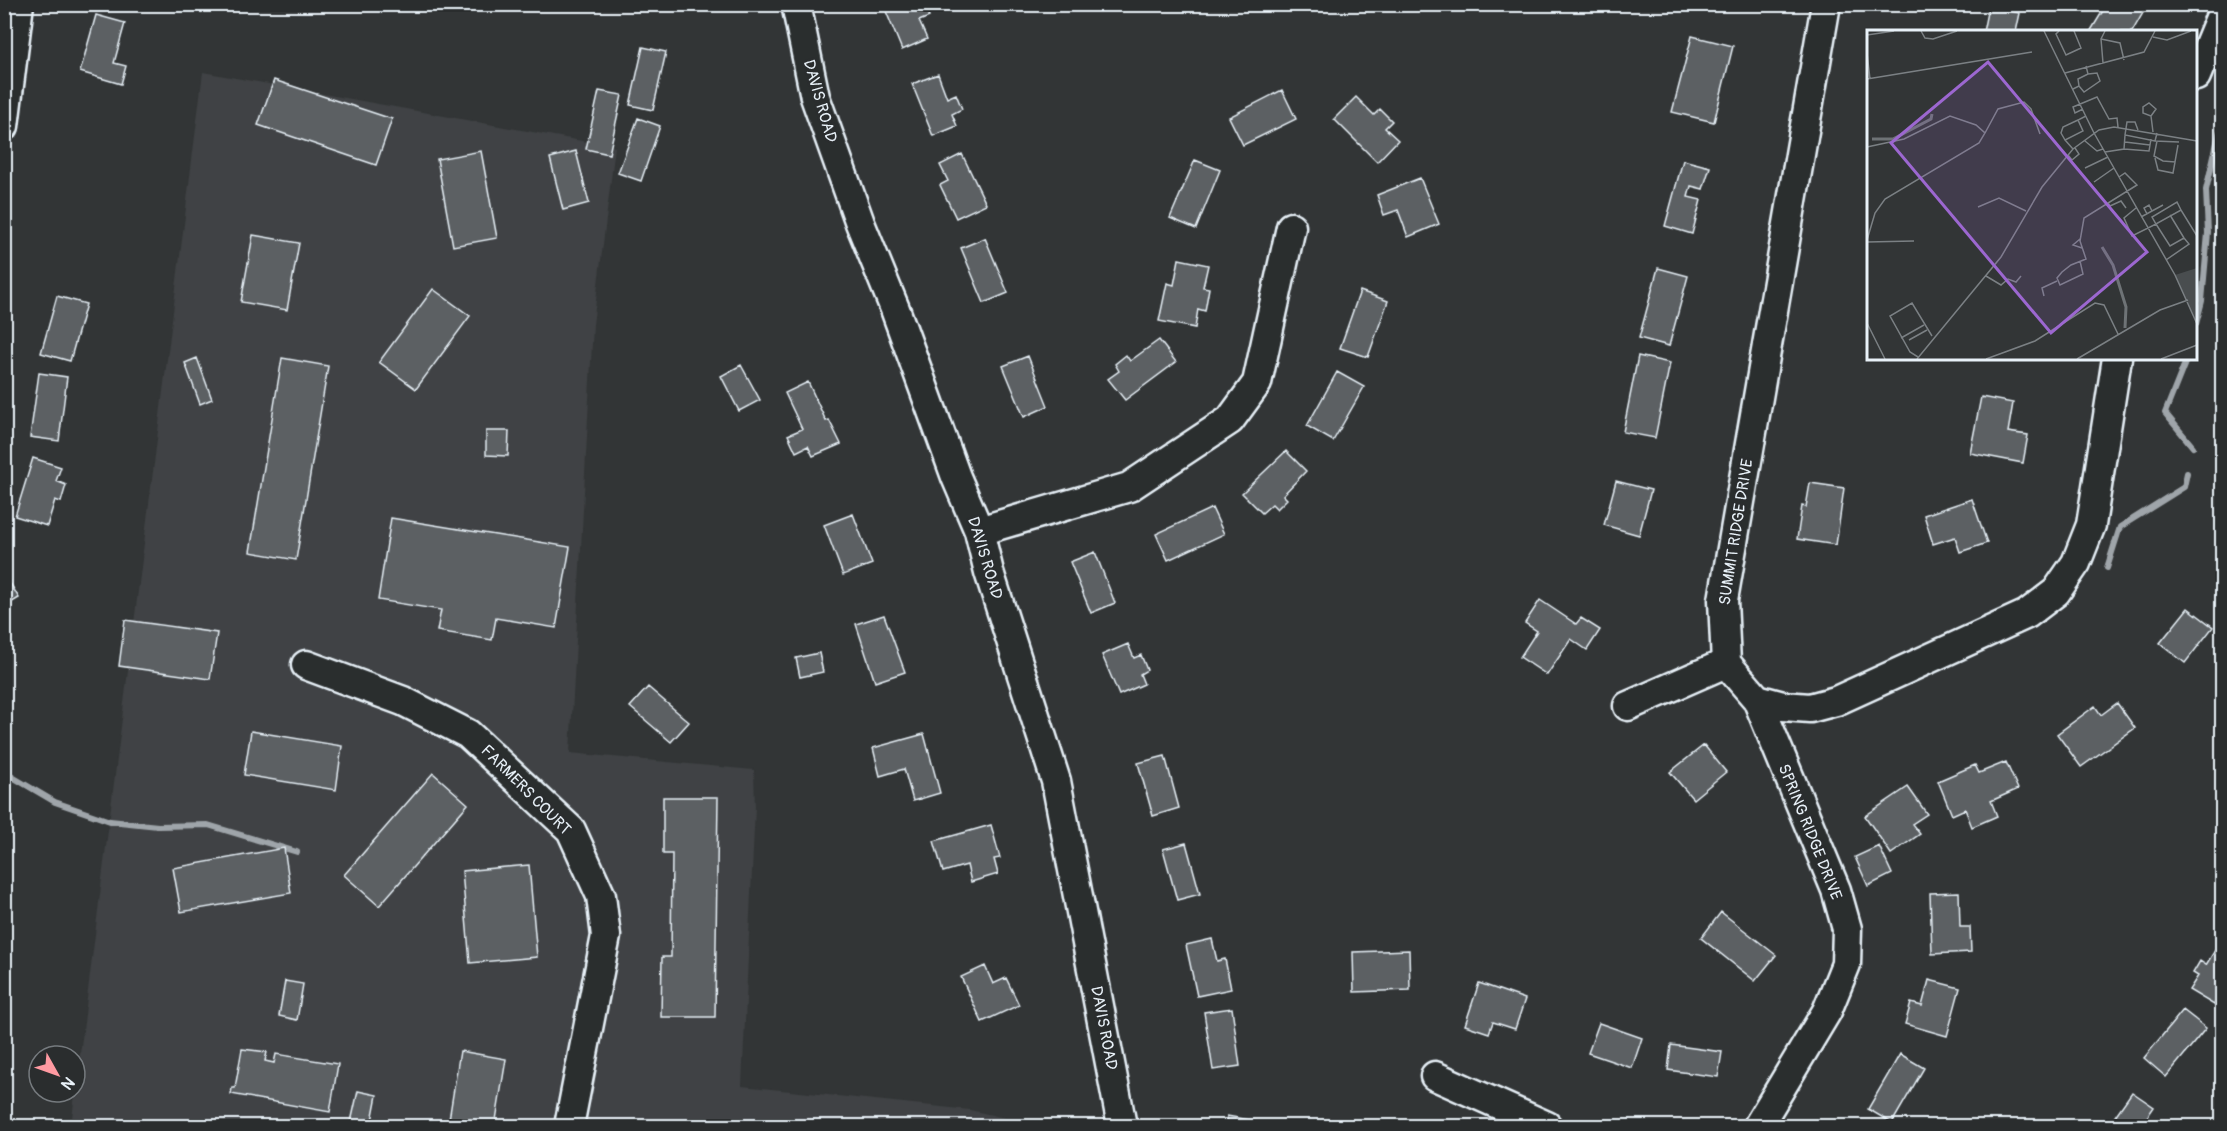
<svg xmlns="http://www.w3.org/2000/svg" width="2227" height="1131" font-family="Pangolin,sans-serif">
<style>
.built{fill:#3f4244}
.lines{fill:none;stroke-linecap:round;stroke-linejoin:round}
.stream{stroke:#9fa5aa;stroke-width:6}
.building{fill:#5c6063;stroke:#e8f1f8;stroke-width:1.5}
.minor-casing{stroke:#e8f1f8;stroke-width:33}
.minor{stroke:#2a2d2e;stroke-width:28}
.labels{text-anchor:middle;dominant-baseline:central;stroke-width:5;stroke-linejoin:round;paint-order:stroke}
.street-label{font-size:16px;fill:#e8f1f8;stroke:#2a2d2e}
.inset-river{fill:none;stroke:#6e7376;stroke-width:3}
.inset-road{fill:none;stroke:#7b8084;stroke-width:1.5}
.view{fill:#9c67d0;fill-opacity:0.15;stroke:#9c67d0;stroke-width:3}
.inset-edge{fill:none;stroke:#e8f1f8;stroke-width:3}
</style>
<rect width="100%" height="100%" fill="#323536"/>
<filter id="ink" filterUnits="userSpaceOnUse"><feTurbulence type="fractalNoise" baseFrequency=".0167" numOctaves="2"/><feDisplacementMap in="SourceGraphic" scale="12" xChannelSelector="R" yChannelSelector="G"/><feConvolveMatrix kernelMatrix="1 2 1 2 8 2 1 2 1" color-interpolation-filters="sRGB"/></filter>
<g filter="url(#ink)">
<!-- built -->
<path class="built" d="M203,72L615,147L593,325L570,753L754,770L755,808L742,1086L970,1110L1040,1126H71Z"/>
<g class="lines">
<!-- stream -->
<path class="stream" d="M2196,324L2202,301L2208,233L2206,190L2222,121
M2187,358L2165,413L2193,447
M2107,568L2120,527L2184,487L2187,473
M4,772L55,802L110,821L158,826L208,825L297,852"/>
</g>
<!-- building -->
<path class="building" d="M883,4H924L929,17L919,21L927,39L902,50Z
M2107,4H2148L2132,32H2090Z
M1988,7L2020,13L2016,32H1983Z
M96,15L125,23L114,63L126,66L121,84L80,72Z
M1692,36L1733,46L1714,122L1672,112Z
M643,47L666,52L653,110L630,105Z
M938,74L947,98L956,94L962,109L952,114L957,126L933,136L912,84Z
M274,80L392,119L376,165L258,125Z
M1282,90L1296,119L1243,145L1229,117Z
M599,91L622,95L609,154L586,149Z
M1356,97L1374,115L1380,109L1392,121L1385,128L1398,140L1377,162L1334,119Z
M638,118L660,126L641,181L618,173Z
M481,151L497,238L453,246L437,159Z
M576,151L589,203L563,210L550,158Z
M962,154L986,204L956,218L940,185L948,181L940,165Z
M1195,160L1220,170L1196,229L1170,218Z
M1683,160L1710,167L1703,189L1691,186L1688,197L1701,200L1692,234L1665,226Z
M1420,178L1439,224L1408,237L1398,210L1384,215L1377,195Z
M253,235L299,243L287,310L241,302Z
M985,238L1008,293L984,303L961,248Z
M1179,259L1208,265L1203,287L1209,288L1205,311L1198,309L1195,328L1159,321L1167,283L1174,285Z
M1658,268L1688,276L1669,346L1639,338Z
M433,289L470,316L416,389L379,362Z
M1360,291L1388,301L1368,357L1340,348Z
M57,296L86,304L70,361L41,353Z
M1159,340L1176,362L1125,400L1108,379L1119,371L1115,364L1126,355L1130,361Z
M1028,356L1048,406L1024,417L1003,366Z
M1638,356L1670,363L1655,438L1623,432Z
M197,358L212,399L200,404L185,363Z
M282,358L328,366L296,560L250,552Z
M741,365L760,400L739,411L721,376Z
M1337,372L1364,387L1333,441L1307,426Z
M39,373L67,377L59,441L30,437Z
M808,382L826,421L829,420L841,444L813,456L808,446L796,452L788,435L802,429L785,393Z
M1981,397L2013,403L2008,432L2028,435L2023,463L1970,453Z
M486,431H509L508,456L486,455Z
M1286,451L1306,471L1283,495L1287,499L1277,509L1272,504L1262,513L1242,493Z
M33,458L61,467L56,481L66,485L61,502L55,500L47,526L15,516Z
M1616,481L1651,490L1639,535L1604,525Z
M1810,483L1844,488L1836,545L1797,539L1802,506L1806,507Z
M1972,499L1987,543L1960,552L1955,537L1933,544L1924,515Z
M1212,508L1224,534L1168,560L1156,534Z
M853,514L872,564L843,575L824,525Z
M391,518L570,547L556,628L496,618L492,640L437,631L441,610L378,600Z
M1095,552L1115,603L1091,613L1070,562Z
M4,573L19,598L4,607Z
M1540,600L1576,624L1581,618L1600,630L1587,650L1571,639L1547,675L1520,657L1537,631L1525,623Z
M2188,608L2213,627L2185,663L2160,643Z
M884,615L905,672L875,682L856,624Z
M125,620L217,633L210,679L119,666Z
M1128,644L1134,658L1141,655L1147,670L1140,674L1144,684L1119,695L1102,655Z
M819,653L823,672L800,677L796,658Z
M648,687L689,722L671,742L630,707Z
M2117,703L2135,728L2081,767L2057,734L2095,706L2101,715Z
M251,731L342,746L336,790L244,775Z
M924,734L940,793L913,801L904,769L880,776L873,748Z
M1704,745L1726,772L1693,799L1670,772Z
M1165,756L1179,808L1153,816L1138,763Z
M2006,762L2018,789L1991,801L1997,816L1972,827L1965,809L1952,815L1938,781L1975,765L1979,773Z
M433,773L468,804L379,906L344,875Z
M1908,787L1927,814L1912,824L1920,834L1891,854L1865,816Z
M663,797H718L715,1017H661L662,957H671L672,854H663Z
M991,825L1000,858L994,859L998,874L971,882L967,865L943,872L934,841Z
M1186,843L1200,894L1177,900L1163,849Z
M1879,846L1892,874L1868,886L1855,857Z
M284,848L291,893L181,912L173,868Z
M529,865L537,957L470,963L462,871Z
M1959,892L1960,927H1970L1971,952L1932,954L1930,893Z
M1721,912L1776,955L1755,981L1701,938Z
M1212,939L1217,961L1225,959L1231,989L1197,996L1186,945Z
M2222,939V991L2214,1005L2189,990L2198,976L2193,973L2200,961L2206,965Z
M1409,950L1410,990L1354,992L1353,952Z
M985,966L993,984L1006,978L1019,1005L982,1022L961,977Z
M1929,980L1960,988L1947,1036L1905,1024L1911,1003L1922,1006Z
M285,981L303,984L297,1020L279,1016Z
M1479,983L1525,999L1515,1029L1493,1022L1489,1033L1465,1025Z
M1232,1008L1240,1066L1213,1070L1204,1012Z
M2183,1010L2206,1028L2166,1077L2144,1058Z
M1599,1023L1642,1038L1632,1068L1588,1053Z
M1671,1045L1722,1052L1718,1077L1668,1070Z
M242,1049L267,1052L265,1061L274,1063L276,1054L338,1064L330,1112L231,1094L232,1088H235Z
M460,1051L506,1059L495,1126H448Z
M1900,1054L1924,1068L1892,1123L1868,1109Z
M358,1091L377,1095L371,1126L351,1122Z
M2132,1092L2154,1107L2141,1126H2108Z
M1227,1116L1256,1121L1255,1126H1226Z"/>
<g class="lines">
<!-- minor casing -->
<g class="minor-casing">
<path id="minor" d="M796,4L815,97L860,223L895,309L956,477L979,531L989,572L1056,781L1122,1126
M1826,4L1723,600L1726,663L1757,699L1783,706L1810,708L1836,701L2027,614L2056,592L2076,563L2091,525L2117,358
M2196,76L2222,13
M4,126L19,4
M979,531L1129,487L1230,420L1257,383L1291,227
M306,665L403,701L468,734L571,830L601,896L606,936L569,1126
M1757,699L1836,890L1847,929L1846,964L1827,1011L1758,1126
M1628,706L1726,663
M1435,1076L1547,1126"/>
</g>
<!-- minor -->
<use href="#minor" class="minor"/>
</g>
</g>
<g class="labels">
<!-- street labels -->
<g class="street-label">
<text transform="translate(820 101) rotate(74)">DAVIS ROAD</text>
<text transform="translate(1736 532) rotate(-81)">SUMMIT RIDGE DRIVE</text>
<text transform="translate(985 558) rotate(73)">DAVIS ROAD</text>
<text transform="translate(526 790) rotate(45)">FARMERS COURT</text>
<text transform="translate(1810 832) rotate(68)">SPRING RIDGE DRIVE</text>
<text transform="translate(1104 1028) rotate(79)">DAVIS ROAD</text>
</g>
</g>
<!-- overview -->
<g transform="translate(1867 30)">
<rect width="330" height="330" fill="#323536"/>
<path d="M330,238V294L308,245Z" fill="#494d4f"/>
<path class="inset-river" d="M5,109H26L64,89L65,84M235,217L246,235L259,277L258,298"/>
<path class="inset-road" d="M54,1L58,8L66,9L90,1M177,1L227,103L308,245L330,294M192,1L189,4L199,25L214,18L207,1M0,5L27,1M286,7L300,10L324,1M234,9L253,13L257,30M0,23L3,49M236,33L234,9L238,1M198,43L277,22L288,1M0,49L165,22M212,56L217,62L233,51L230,43L221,44M206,59L212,56L211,49L221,44L219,36M216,79L208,83L206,77L230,67L242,89L250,88L251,97M284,86L289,79L282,73L276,77V83L284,86L286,102M271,100L268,92H260L258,105L288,111M118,103L131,79L157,72L164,79L173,104M290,103L288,111L312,112M198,110L194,103L196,97L211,90M218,111L230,121L236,119M290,111L287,126L296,131L308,132L311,115M258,112L283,115M0,117L37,109L83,86L109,95L118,103L112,113L18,169L8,183L0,210M206,119L198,110L216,101L211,90L219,86M257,119L282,121L284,109M238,122L257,119L258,105M201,125L205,130L212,124L208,118M288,128L291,140L306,143L308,132M218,138L241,127M227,152L247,138M241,173L243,176L254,171L259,178M111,177L132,168L159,181M269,178L257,188L265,206L289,194L303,216L317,208L322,214L299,230M314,180L310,172L285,187L289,194L314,180L330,206M280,184L277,178L282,175L285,181M303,185L317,208M274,187L296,175M213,209L206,215L215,218M0,212L47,211M213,231L216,244L193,255L190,248L195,242L204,235L219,229L213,211L217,188L270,155L258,143L252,147M119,246L134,255L141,249L149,252L154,246M177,266L175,258L190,251M0,293L18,329M34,308L57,295M42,310L60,300M51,327L43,322L23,286L45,273L65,306M50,329L134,227L175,157L206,119L232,100L247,97L330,111M119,329L168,311L228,273L237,275L251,304M210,329L293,280L321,270M294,329L330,315"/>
<path class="view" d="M121,32L280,222L184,303L24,113Z"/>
<rect width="330" height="330" class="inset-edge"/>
</g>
<!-- margin -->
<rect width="2227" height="1131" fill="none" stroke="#2a2d2e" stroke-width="24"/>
<rect x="12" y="12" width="2203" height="1107" fill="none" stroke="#e8f1f8" stroke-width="2" filter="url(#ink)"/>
<!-- north arrow -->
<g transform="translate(57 1074) rotate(130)"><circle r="28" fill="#2a2d2e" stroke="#767b7f" stroke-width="1.5"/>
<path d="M0-4.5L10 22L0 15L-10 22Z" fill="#ff9aa2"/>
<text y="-9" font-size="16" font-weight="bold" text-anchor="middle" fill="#e8f1f8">N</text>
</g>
</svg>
